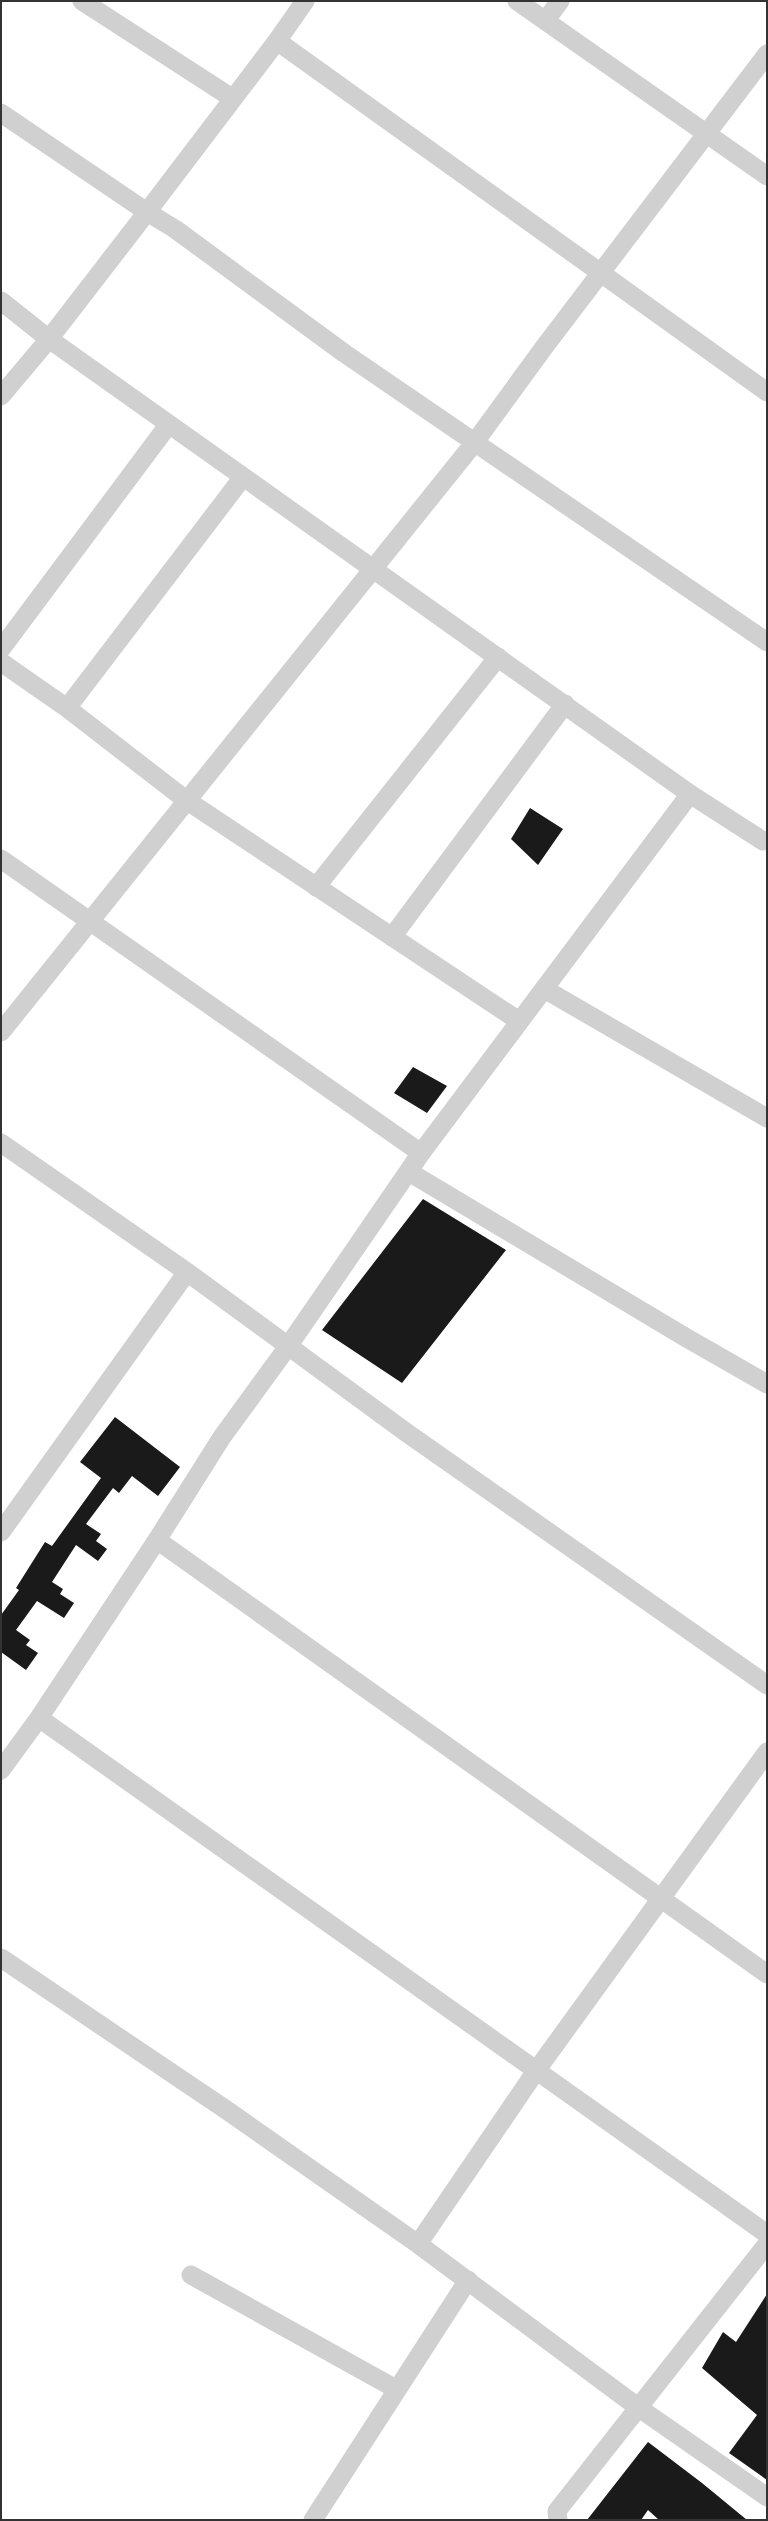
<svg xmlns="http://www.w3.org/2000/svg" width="768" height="2521" font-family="Rubik,sans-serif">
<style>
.building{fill:#1a1a1a}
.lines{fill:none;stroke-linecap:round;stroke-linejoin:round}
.street{stroke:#d0d0d0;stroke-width:19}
</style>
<rect width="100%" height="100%" fill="#fff"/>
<!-- building -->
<path class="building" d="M530,808L563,829L538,865L511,839Z
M413,1067L447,1086L427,1113L394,1093Z
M423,1199L506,1250L402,1383L322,1330Z
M115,1417L180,1467L158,1496L132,1476L119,1493L113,1488L86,1524L101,1534L96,1541L107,1549L98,1561L76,1545L52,1582L63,1589L60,1594L74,1603L64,1618L37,1601L16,1630L30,1640L26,1645L38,1653L26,1670L1,1652V1615L19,1590L16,1588L45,1542L52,1546L101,1478L80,1462Z
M767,2294V2480L729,2453L757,2415L702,2368L723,2332L736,2342Z
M648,2442L702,2483L747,2520H659L648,2510L641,2520H587Z"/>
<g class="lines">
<!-- street -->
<path class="street" d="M82,1L232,98
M517,1L767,176
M545,21L560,1
M277,41L767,392
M1,113L147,212L277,41L305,1
M1,301L49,339L690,794L763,841
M1,396L49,339L147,212L175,229L344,353L767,642
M1,649L169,424
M1,662L67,708L186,800L519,1021
M67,708L243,477
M1,859L421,1153
M316,887L498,657
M392,937L565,704
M546,990L767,1118
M1,1032L475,442L545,346L767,54
M1,1143L187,1272L407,1433L767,1685
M409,1172L685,1337L767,1384
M1,1532L187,1272
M157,1540L767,1974
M39,1718L767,2234
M1,1770L39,1718L157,1540L222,1437L289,1345L421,1153L690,794
M1,1958L225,2109L418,2244L639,2408L767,2497
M418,2244L536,2071L767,1752
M191,2275L396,2389
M313,2520L468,2280
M558,2520L557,2511L767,2244"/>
</g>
<!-- border -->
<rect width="768" height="2521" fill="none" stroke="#333333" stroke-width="4"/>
</svg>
